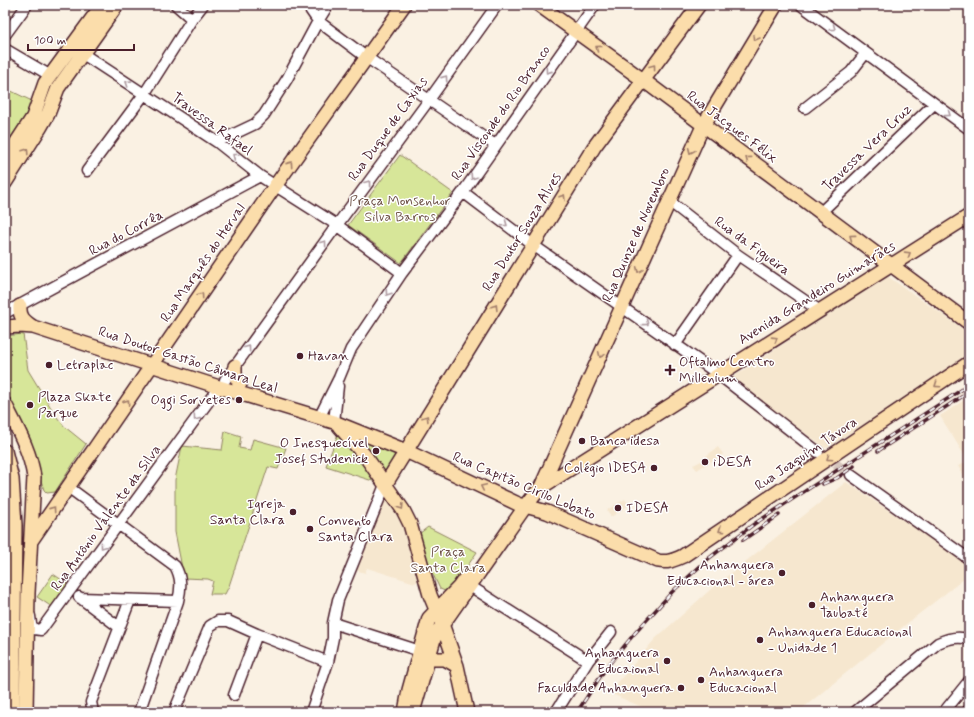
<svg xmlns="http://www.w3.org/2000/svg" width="974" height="717" font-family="Mynerve,sans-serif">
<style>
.built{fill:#f6e7cf}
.green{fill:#d7e699;stroke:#908262}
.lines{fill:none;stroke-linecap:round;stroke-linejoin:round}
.minor-tunnel{stroke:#d7c7be;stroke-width:10;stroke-dasharray:10 5;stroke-linecap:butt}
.minor-casing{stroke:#4a1f2b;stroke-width:13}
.major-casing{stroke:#4a1f2b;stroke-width:16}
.minor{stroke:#fff;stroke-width:10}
.major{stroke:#fbddab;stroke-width:13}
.rail-casing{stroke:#4a1f2b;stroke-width:3.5}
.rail{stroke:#fff;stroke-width:2;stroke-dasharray:6;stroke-linecap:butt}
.oneway{stroke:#ae9aa0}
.oneway2{stroke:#a27e6b}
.poi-dot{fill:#4a1f2b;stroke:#fff;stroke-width:1.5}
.labels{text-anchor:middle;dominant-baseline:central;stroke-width:3;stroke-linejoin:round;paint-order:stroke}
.street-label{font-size:14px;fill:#4a1f2b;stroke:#fff}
.park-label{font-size:14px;fill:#6d5146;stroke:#fff}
.poi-label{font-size:14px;fill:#4a1f2b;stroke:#fff;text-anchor:start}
</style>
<rect width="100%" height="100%" fill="#faf1e3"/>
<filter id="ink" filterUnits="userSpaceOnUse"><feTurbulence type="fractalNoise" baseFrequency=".025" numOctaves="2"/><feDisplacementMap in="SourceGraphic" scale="8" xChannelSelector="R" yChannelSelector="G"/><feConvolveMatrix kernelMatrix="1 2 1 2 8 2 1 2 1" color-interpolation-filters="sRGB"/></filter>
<g filter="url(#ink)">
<!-- built -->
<path class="built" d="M887,276L969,333V355L889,409L826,448L730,379Z
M969,397V485L958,466L968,461L940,416Z
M718,447L723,454L697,470L693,465L707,458L706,456Z
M846,482L969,565V575L910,621L798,712H653L610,693L619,681L655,639L711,589Z
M384,492L394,506L407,533L420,580L415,583L367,568L365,573L352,569Z
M625,499L629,505L611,517L607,510Z"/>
<!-- green -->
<path class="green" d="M5,88L34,102L5,146Z
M400,155L453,193L401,263L348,225Z
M23,334L28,370L56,416L65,427L86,444L55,492L47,493L44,490L30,446L5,394V336Z
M225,431L241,436L239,448L250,450L253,439L286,448L278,469L268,467L229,586L225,594H210L213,581L208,579L184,578L175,532V480L182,446L222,450Z
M339,431L379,483L326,466Z
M361,440L398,453L386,477Z
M428,527L477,552L453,587L445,591L440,589L415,537Z
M53,574L68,584L52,607L37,597Z"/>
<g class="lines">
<!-- minor-tunnel -->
<path class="minor-tunnel" d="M823,455L851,475"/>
<!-- minor casing -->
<g class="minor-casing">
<path id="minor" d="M176,5L192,19
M307,5L318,21L366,57L495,145
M801,5L969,129
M5,35L27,5
M5,49L51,76
M76,53L83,54L217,142L260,176L337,225L402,273
M805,108L851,72L865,54
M217,142L255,124L264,115L287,79L318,21L328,5
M87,171L145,93L192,19L203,5
M463,192L533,245L718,374L818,452
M669,201L738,255L820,311
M820,213L934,104
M5,313L260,176
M675,345L738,255
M225,380L337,225L429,100L497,5
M319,418L339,378L351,349L402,273L463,192L595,5
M334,422L338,386
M851,475L969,559
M68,487L175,566C182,578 181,589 178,601L139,712
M5,574L15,561
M470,586L588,661
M79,597L119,627
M80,598L178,601
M30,616L31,624L34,629L41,630L219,387
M333,623L420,651
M234,695L257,634
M93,712L91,702L130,600
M174,712L210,626L218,621H228L257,634L328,662
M311,712L328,662L333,638V623L338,600L385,485
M556,712L588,661L611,632
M855,712L938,643C948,638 958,636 969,639
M944,712L969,681
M967,712L969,710"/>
</g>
<!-- major casing -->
<g class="major-casing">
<path id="major" d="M539,5L643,80L969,323
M5,160L33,117L45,83L102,5
M5,183L40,128L48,114L58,88L117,5
M20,306C19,317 24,321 33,327
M5,327L20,326L33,327L219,387L334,422L406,451L518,504L547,512L658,561C668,563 674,560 683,556L969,363
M235,366V375L240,384
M5,404C17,428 30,450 34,477L28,593L26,712
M339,426L366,457L403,510L410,524L430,595L442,624L457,666L467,712
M5,451L12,479L15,525L13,712
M385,485L594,147L699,5
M540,488L969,216
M31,541L275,186L404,5
M423,654L428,659H445L457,666
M405,712L409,690L429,618L459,587L466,577
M413,712L434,639L438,631L525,507L541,487L703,126L776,5"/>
</g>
<!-- minor -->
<use href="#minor" class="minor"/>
<!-- major -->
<use href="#major" class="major"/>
<!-- rail casing -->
<g class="rail-casing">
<path id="rail" d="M878,451L969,392
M823,484L837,478L854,466
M743,540L779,515
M577,712L606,668L635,633L672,592L708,559L754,524L969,385"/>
</g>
<!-- rail -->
<use href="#rail" class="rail"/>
</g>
<!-- one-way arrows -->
<defs><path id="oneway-chevron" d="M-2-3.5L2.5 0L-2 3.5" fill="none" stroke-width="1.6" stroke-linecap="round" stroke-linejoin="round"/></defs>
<g class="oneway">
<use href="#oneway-chevron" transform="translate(833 28) rotate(36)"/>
<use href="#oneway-chevron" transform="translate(548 71) rotate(125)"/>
<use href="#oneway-chevron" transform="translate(445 78) rotate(-55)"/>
<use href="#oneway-chevron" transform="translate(128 83) rotate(-147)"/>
<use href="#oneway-chevron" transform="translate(948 114) rotate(36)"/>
<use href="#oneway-chevron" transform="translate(235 156) rotate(-142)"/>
<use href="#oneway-chevron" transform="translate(473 177) rotate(124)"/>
<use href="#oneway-chevron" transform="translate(368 183) rotate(-53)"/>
<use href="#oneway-chevron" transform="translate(505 224) rotate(37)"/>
<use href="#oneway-chevron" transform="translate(324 243) rotate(-54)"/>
<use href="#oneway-chevron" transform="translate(388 293) rotate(124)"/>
<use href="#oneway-chevron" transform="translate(646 323) rotate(36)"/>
<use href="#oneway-chevron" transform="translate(248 348) rotate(-54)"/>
<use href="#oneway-chevron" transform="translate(196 418) rotate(126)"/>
<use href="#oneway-chevron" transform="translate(103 546) rotate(126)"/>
</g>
<g class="oneway2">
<use href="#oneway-chevron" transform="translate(756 38) rotate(121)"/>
<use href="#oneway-chevron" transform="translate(598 48) rotate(-144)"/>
<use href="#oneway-chevron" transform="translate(653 67) rotate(-53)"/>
<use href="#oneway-chevron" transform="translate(26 151) rotate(-57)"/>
<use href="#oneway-chevron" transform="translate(691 151) rotate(114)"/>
<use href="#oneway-chevron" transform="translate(748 159) rotate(-143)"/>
<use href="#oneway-chevron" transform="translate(290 164) rotate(-55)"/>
<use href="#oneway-chevron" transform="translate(563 197) rotate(-58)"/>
<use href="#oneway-chevron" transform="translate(852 237) rotate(-143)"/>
<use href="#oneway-chevron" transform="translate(908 254) rotate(-32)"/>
<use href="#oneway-chevron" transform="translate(639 270) rotate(114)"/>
<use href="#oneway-chevron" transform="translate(201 295) rotate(-56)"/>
<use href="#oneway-chevron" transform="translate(495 307) rotate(-58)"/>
<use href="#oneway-chevron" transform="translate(775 339) rotate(-32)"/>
<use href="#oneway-chevron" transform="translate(601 355) rotate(114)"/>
<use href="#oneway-chevron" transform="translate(937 385) rotate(146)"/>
<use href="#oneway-chevron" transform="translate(127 402) rotate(-55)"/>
<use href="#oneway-chevron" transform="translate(426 418) rotate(-58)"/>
<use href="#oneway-chevron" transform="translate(829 458) rotate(146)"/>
<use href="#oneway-chevron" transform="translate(483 487) rotate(-155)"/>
<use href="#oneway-chevron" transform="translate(401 507) rotate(57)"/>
<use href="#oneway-chevron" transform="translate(53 509) rotate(-55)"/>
<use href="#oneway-chevron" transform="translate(721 530) rotate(146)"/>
</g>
</g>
<!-- markers -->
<g class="poi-dot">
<circle cx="300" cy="356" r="4"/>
<circle cx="49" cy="365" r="4"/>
<path d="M668 364h4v4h4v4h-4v4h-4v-4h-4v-4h4z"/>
<circle cx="239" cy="400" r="4"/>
<circle cx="30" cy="405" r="4"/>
<circle cx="582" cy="441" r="4"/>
<circle cx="376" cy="451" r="4"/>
<circle cx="705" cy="462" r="4"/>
<circle cx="654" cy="468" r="4"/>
<circle cx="618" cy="508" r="4"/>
<circle cx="293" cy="512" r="4"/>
<circle cx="310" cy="529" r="4"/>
<circle cx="782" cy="573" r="4"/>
<circle cx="812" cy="605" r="4"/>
<circle cx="760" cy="640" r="4"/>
<circle cx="667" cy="661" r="4"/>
<circle cx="701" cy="680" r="4"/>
<circle cx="681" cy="688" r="4"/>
</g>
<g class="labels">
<!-- street labels -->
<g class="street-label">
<text transform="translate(501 113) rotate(-55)">Rua Visconde do Rio Branco</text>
<text transform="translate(212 124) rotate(36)">Travessa Rafael</text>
<text transform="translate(732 127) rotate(37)">Rua Jacques Félix</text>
<text transform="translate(388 129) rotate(-54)">Rua Duque de Caxias</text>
<text transform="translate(867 148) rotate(-44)">Travessa Vera Cruz</text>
<text transform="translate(522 232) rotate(-58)">Rua Doutor Souza Alves</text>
<text transform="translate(126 233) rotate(-28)">Rua do Corrêa</text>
<text transform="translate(636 235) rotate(-66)">Rua Quinze de Novembro</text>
<text transform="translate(752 246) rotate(36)">Rua da Figueira</text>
<text transform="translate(203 263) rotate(-56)">Rua Marquês do Herval</text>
<text transform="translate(817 293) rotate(-32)">Avenida Grandeiro Guimarães</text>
<text transform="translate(188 360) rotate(18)">Rua Doutor Gastão Câmara Leal</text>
<text transform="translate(806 454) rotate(-34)">Rua Joaquim Távora</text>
<text transform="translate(524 486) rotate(23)">Rua Capitão Cirilo Lobato</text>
<text transform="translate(106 518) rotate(-54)">Rua Antônio Valente da Silva</text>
</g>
<!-- park labels -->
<g class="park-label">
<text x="400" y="201">Praça Monsenhor<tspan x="400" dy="16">Silva Barros</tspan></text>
<text x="448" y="552">Praça<tspan x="448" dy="16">Santa Clara</tspan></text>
</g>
<!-- poi labels -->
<g class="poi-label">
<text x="308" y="356">Havan</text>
<text x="679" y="362">Oftalmo Centro<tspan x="679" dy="16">Millenium</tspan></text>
<text x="57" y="365">Letraplac</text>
<text x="38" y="397">Plaza Skate<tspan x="38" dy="16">Parque</tspan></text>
<text x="231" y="400" text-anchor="end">Oggi Sorvetes</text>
<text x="590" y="441">Banca idesa</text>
<text x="368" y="443" text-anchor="end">O Inesquecível<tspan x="368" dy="16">Josef Studenick</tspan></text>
<text x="713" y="462">iDESA</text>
<text x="646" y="468" text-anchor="end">Colégio IDESA</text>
<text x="285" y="504" text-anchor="end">Igreja<tspan x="285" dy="16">Santa Clara</tspan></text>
<text x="626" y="508">IDESA</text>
<text x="318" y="521">Convento<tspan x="318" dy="16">Santa Clara</tspan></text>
<text x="774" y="565" text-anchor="end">Anhanguera<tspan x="774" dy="16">Educacional - área</tspan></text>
<text x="820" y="597">Anhanguera<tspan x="820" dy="16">Taubaté</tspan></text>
<text x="768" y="632">Anhanguera Educacional<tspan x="768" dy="16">- Unidade 1</tspan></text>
<text x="659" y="653" text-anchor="end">Anhanguera<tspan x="659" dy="16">Educaional</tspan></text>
<text x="709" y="672">Anhanguera<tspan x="709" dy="16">Educacional</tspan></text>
<text x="673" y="688" text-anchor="end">Faculdade Anhanguera</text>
</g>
</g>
<!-- margin -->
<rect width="974" height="717" fill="none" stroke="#fff" stroke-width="20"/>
<rect x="10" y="10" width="954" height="697" fill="none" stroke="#4a1f2b" stroke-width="1.5" filter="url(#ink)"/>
<!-- scale -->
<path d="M28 44v6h106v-6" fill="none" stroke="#4a1f2b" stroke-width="2"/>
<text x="34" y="44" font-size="12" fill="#4a1f2b" stroke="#ffffff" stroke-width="3" paint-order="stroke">100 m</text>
</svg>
